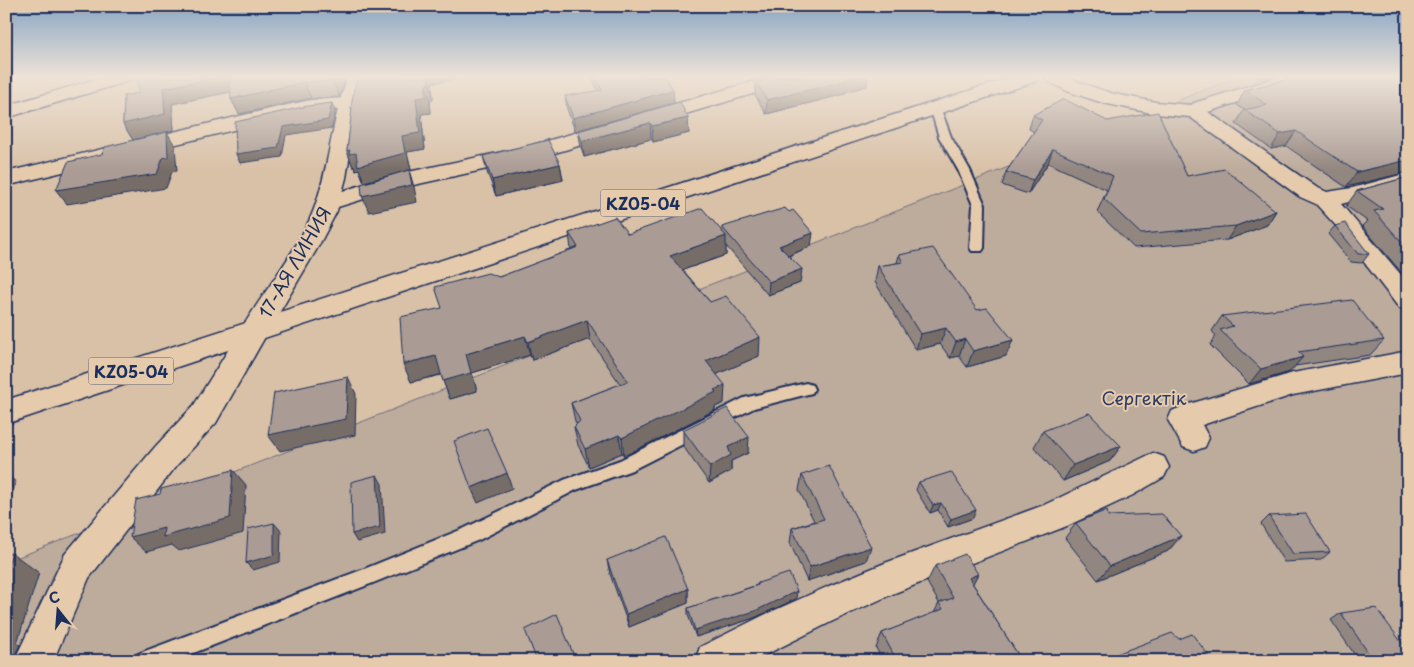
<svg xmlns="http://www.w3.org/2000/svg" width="1414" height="667" font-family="'Playpen Sans',sans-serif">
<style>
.green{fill:#bdab9c;stroke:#6c6d7d}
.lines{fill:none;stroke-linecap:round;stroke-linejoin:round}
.lane-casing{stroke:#1b2f5e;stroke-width:4}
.street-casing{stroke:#1b2f5e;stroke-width:3}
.secondary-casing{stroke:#1b2f5e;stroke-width:3}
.primary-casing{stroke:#1b2f5e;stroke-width:3}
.lane{fill:#e5caac;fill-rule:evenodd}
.street{fill:#e5caac;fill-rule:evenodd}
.secondary{fill:#e5caac;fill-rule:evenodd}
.primary{fill:#e5caac;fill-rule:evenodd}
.wall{fill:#928680;stroke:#1b2f5e}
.shaded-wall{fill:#776d68;stroke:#1b2f5e}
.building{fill:#aa9c95;stroke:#1b2f5e}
.labels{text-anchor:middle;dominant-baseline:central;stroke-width:4;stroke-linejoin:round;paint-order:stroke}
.shield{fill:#e5caac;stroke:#585e75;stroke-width:1}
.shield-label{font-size:16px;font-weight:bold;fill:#1b2f5e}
.street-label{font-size:18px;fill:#1b2f5e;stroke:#e5caac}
.park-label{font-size:18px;fill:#2b3b64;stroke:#e5caac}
</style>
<rect width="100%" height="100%" fill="#d9c1a7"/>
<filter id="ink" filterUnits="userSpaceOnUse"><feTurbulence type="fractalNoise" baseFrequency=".02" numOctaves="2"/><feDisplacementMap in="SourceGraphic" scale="10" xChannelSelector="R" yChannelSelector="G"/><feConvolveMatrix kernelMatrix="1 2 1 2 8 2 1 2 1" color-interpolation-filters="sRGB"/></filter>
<g filter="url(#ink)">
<!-- green -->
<path class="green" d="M1237,77H1408V661H6V562Z"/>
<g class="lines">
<!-- lane casing -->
<g class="lane-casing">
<path id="lane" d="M935,104L940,107L951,137L970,170L985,205L984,248L982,251H972L970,248L973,205L958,170L939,137L930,107Z
M806,383L812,385L814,389L812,393L754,408L632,470L576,490L479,540L373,583L173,661H135L138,654L145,651L364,569L465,528L564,480L620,460L744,398Z"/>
</g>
<!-- street casing -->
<g class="street-casing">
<path id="street" d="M103,77H132L129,81L6,118V106Z
M769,77H799L796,81L538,158L400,188L328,210L320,208L316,203L320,198L394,175L526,147Z
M1045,77H1069L1081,83L1114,94L1156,102L1191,105L1194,103L1278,77H1305L1303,81L1208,112L1316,187L1327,192L1352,188L1408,173V187L1341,204L1408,283V310L1399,308L1338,228L1316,204L1300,197L1190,117L1156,114L1103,103L1067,91L1048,81Z
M348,98L355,100L358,104L355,108L311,112L278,119L6,186V172L278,107L311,100Z
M255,320L265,323L269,330L216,423L177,465L89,578L53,661H14L65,554L155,447L194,405L245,323Z
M1408,351V373L1293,395L1202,425L1209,438L1205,447L1194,451L1183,447L1168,420L1172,411L1186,405L1293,373Z
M1153,453L1164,457L1169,467L1164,477L1133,495L1067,526L897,592L833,621L753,661H695L700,647L764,615L829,586L885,563L1044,505Z"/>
</g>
<!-- secondary casing -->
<g class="secondary-casing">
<path id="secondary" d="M348,77H367L358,104L346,178L337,211L318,247L265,337L255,340L245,337L241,330C263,292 299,249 314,209C330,166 331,120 348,77Z"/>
</g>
<!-- primary casing -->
<g class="primary-casing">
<path id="primary" d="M1012,77H1040L1037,81L6,424V400Z"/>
</g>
<!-- lane -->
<use href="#lane" class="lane"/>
<!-- street -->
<use href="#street" class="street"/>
<!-- secondary -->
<use href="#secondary" class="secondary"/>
<!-- primary -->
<use href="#primary" class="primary"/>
</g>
<!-- wall -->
<path class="wall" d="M346,77L339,97L311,98L239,114L231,99V92L172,104L174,130L133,140L123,124L124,96Z
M591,77H666L673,90L674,103L575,131L567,109L565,96L598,91Z
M1258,77H1273L1263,80Z
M1286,77L1408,172L1346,187L1286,146L1271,149L1236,124L1244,110L1237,105L1245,90L1284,80Z
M756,82L867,86L845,92V94L766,114L755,95Z
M432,83L433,100H430L431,113L421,114L425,149L407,152L411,170L364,182L359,169L356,170L355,167H353L347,151L352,112L351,108Z
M1033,115L1187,176L1276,211L1267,225L1227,240L1134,248L1097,212L1107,190L1048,163L1028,194L1002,185L1006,172L1034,132L1029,129Z
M688,118L689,133L653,142L651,139L584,157L581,147L578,131Z
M483,156L560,164L563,180L496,196L487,172Z
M1408,177V280L1362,226L1367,221L1346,206L1357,191Z
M1335,226L1369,254L1362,263L1351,262L1328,234Z
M722,227L811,246L789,256L800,283L768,295L726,246V255L683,270L710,302L759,356L717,374L724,403L715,407V410L624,456L622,453L589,467L578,445L574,427L577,425L575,421L571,403L620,384L590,339L532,360L530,355L472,373L477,391L450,399L441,375L411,382L442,308L499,277L571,250L569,233L628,234L722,231Z
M899,255L1006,356L967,367L959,356L950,358L940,344L916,350L875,282L878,266L897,263Z
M1222,316L1384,340L1370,355L1295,366L1290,372L1249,384L1210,345L1216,336L1212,331Z
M683,430L748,453L731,461V471L709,483L683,446Z
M1043,431L1121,446L1110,461L1063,481L1034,447Z
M802,475L866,561L807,581L790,543L792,528L814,521L799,490Z
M919,482L973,518L948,527L938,510L930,513L916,490Z
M1108,516L1181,536L1168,551L1098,580L1065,538L1076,523Z
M1269,516L1330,552L1321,560L1284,562L1261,524Z
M607,560L688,589V603L629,627L610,574Z
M935,566L973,584L1022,661H883L876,648L882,633L934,613L939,603L927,582Z
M758,583L796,599L754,618L696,637L688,615V608L757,585Z
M1341,613L1408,661H1359L1331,620Z"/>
<!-- shaded-wall -->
<path class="shaded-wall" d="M220,77H231L238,90L172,104L174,130L133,140L123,124L163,88Z
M335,77H346L339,97L333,81Z
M428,77H472L432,83L433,100L429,84Z
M748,77H763L748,81Z
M853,77H868L867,86L845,92V94L766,114L767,100Z
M1264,77H1273L1263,80Z
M304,82L311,98L239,114L231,99Z
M426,85L430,100L431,113L421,114L425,149L407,152L411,170L364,182L359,169L356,170L355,167H353L347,151L402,136L416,98Z
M673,90L674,103L575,131L573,118Z
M332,103L335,112L332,128L286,135L282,157L240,163L236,154L283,127Z
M688,118L689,133L653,142L652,126Z
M650,123L651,139L584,157L582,141Z
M1296,131L1286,146L1271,149L1280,134Z
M167,132L175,146L177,171L172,172L166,188L67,204L56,190Z
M1053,149L1048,163L1028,194L1033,180Z
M1408,160V172L1346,187L1357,172Z
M560,164L563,180L496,196L492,180Z
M409,170L414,187L417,202L369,212L362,196Z
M1276,211L1267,225L1227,240L1236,226Z
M813,233L811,246L778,260L779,246Z
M726,236V255L671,274L670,256Z
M802,269L800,283L768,295L769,282Z
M587,320L590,339L532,360L528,342Z
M946,328L940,344L916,350L920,334Z
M525,336L530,355L472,373L477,391L450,399L443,381L466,354Z
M760,337L759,356L706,379V361Z
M965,339L959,356L950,358L956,342Z
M1013,340L1006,356L967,367L973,351Z
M436,356L443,374L411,382L403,364Z
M1303,357L1290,372L1249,384L1261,369Z
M348,377L356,394L355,435L280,451L268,435Z
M725,385L724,403L715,407V410L624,456L622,438Z
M619,435L622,453L589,467L585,449Z
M749,437L748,453L731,461V471L709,483L710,467L728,447Z
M1121,446L1110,461L1063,481L1073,465Z
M233,470L246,485L243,533L179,551L172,545L146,552L130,537Z
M507,473L512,488L478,503L471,488Z
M6,474L16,482L6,512Z
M377,475L382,484L385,534L357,542L352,534Z
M941,503L938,510L930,513L933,505Z
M976,510L973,518L948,527L951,519Z
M274,523L281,531L280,562L253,570L246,563Z
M1181,536L1168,551L1098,580L1110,566Z
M871,547L866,561L807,581L810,567Z
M12,553L39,573L17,643L20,645L12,660L14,661H6V570Z
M978,574L969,591V578Z
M688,589V603L629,627L626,614Z
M797,591L796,599L754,618L696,637L695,630Z"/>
<!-- building -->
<path class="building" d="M137,77H220L163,88L165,114L123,124L124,96L139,93Z
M230,77H335L333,81L304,82L231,99Z
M358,77H428L429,84L426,85V97L416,98L420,133L402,136L405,153L358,166L356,153L349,154L350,150L347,151L352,108H351L354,89Z
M595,77H666L673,90L573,118L565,96L602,90Z
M773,77H853L845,79L846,81L767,100L756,82Z
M1286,77H1408V160L1357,172L1296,131L1280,134L1244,110L1267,105L1245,90L1289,79Z
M1064,99L1107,121L1158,112L1187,176L1225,169L1276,211L1236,226L1141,234L1104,199L1113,176L1053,149L1033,180L1006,172L1042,120L1033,115Z
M680,102L688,118L652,126L650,123L582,141L578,131Z
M332,103L328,120L283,127L278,148L236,154L235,122L308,106Z
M167,132L168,157L163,158L157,174L56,190L68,162L102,154L105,147Z
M548,140L560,164L492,180L483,156Z
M409,170L412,185L362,196L361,184Z
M1408,177V249L1374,211L1383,209L1357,191Z
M702,208L726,236L670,256L710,302L726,296L760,337L706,361L725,385L714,390L716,392L622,438L619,435L585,449L574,427L580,421L571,403L628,381L587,320L528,342L525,336L466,354L471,373L443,381L436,356L403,364L400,317L442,308L435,287L488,273L499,277L578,247L569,233L615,217L628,234Z
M785,208L789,212L793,210L813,233L779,246L802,269L769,282L722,227Z
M1345,223L1369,254H1358L1335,226Z
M933,248L977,310L987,308L1013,340L973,351L965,339L956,342L946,328L920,334L878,266L903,262L899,255Z
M1352,300L1384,340L1298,352L1303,357L1261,369L1220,330L1233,326L1222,316Z
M348,377L346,419L268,435L274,393Z
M727,408L749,437L728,447L731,455L710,467L683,430Z
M1089,413L1121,446L1073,465L1043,431Z
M487,428L507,473L471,488L454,441Z
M829,466L871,547L810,567L792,528L824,519L802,475Z
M233,470L230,518L163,537L164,528L130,537L136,500L160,494L161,489Z
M951,472L976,510L951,519L941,503L933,505L919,482Z
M377,475L380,527L352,534L351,482Z
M1107,510L1108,516L1162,514L1181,536L1110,566L1076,523Z
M1306,514L1330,552L1293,554L1269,516Z
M274,523V555L246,563L248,529Z
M666,537L688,589L626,614L607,560Z
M12,553L6,570V554Z
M965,554L978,574L969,578L1022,661H897L882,633L943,609L939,603L953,598L935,566Z
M789,573L797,591L755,611L695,630L688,608L758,585V583Z
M1376,608L1408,651V661H1374L1341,613Z
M557,614L576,661H537L525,630Z
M1172,633L1179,639L1192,634L1213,661H1098Z
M1091,658L1093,661H1085Z"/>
</g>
<!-- sky -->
<linearGradient id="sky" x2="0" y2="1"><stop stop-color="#87a4c4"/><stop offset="0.45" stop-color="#eee3d7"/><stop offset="1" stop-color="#eee3d7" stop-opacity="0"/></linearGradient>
<rect width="1414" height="170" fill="url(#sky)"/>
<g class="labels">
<!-- shield labels -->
<g class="shield">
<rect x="600.5" y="189.5" width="85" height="27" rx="4"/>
<rect x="88.5" y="357.5" width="85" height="27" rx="4"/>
</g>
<g class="shield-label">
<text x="643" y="203">KZ05-04</text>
<text x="131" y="371">KZ05-04</text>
</g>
<!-- street labels -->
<g class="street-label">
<text transform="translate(294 262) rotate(-60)">17-АЯ ЛИНИЯ</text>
</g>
<!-- park labels -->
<g class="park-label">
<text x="1144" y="397">Сергектік</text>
</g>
</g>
<!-- margin -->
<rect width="1414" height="667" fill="none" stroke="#e5caac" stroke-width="25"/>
<rect x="12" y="12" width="1389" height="642" fill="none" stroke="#1b2f5e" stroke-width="2" filter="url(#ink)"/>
<!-- north arrow -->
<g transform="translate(58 610) rotate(343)" stroke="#e5caac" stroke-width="4" paint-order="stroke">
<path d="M0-4L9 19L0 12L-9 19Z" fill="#1b2f5e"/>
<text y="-8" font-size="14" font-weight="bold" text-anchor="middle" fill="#1b2f5e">С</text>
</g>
</svg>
